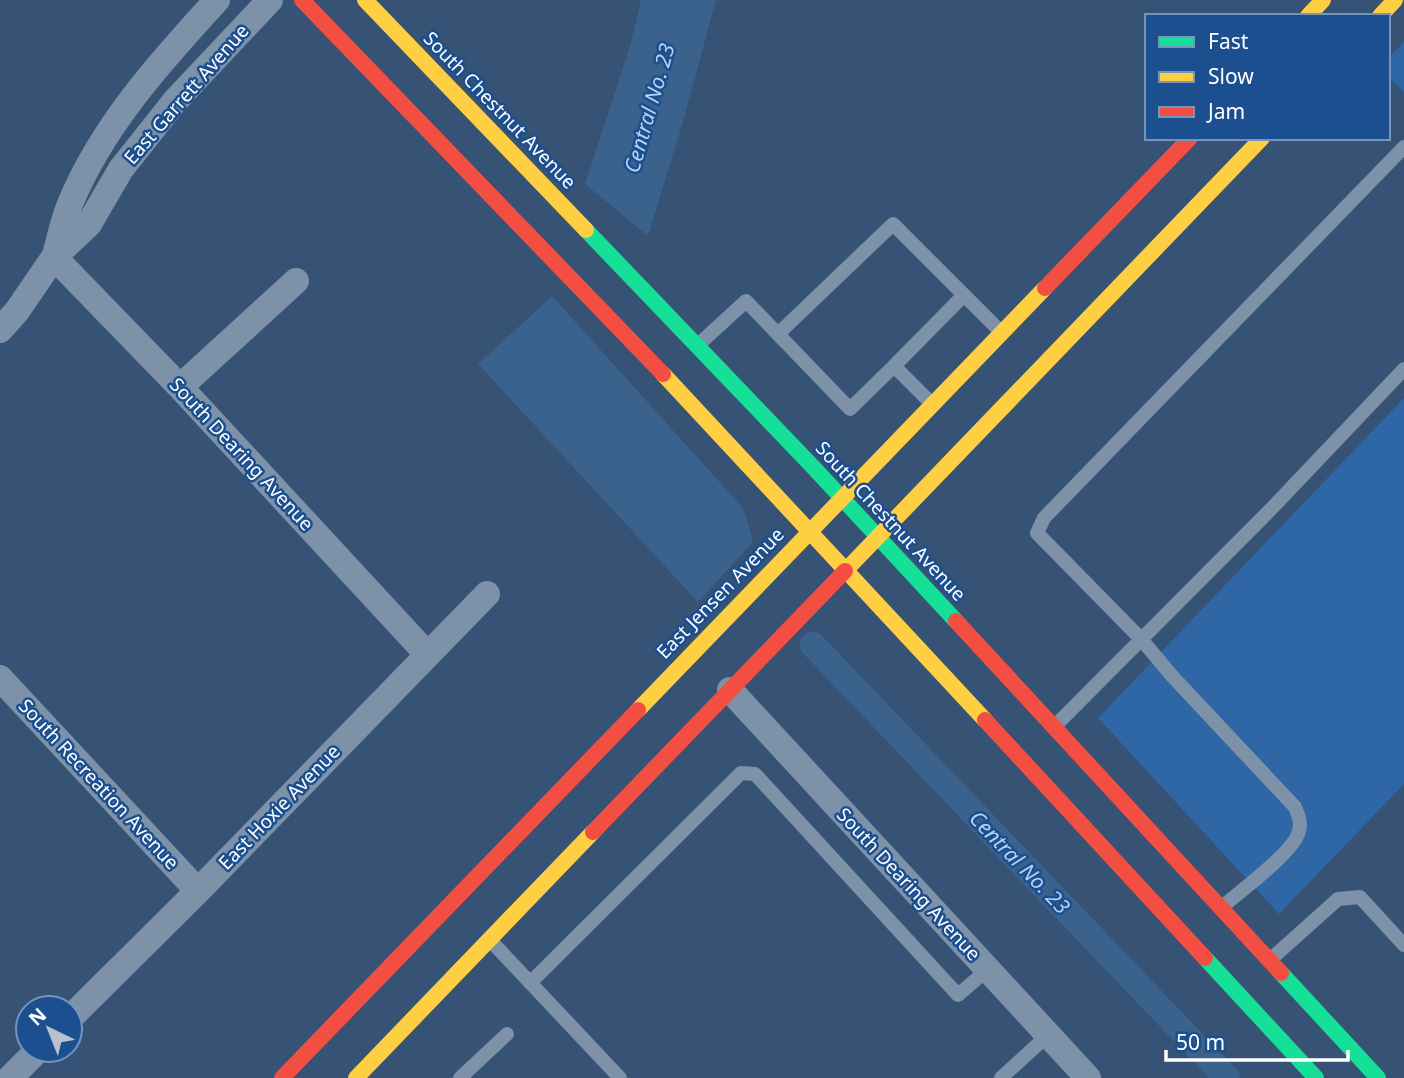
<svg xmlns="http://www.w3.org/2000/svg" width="1404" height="1078" font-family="'Noto Sans',sans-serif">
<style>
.green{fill:#2f66a5}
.water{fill:#3b618d}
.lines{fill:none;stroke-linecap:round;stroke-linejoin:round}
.canal{stroke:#3b618d;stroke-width:26}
.lane{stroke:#7d92a8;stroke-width:14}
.street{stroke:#7d92a8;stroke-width:26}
.fast{stroke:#16e098;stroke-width:16}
.slow{stroke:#ffcf43;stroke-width:16}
.jam{stroke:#f24e42;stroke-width:16}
.labels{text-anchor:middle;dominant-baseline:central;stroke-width:5;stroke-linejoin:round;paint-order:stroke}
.street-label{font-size:19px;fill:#fff;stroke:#1b4f8f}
.water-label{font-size:21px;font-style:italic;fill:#b5d3f5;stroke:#1b4f8f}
</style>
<rect width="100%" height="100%" fill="#365274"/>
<!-- green -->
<path class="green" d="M1404,42V92L1388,77V58Z
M1404,398V784L1279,914L1098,718Z"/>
<!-- water -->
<path class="water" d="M641,0H716L683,122L648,236L585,184L631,43Z
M552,296L744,509L753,542L698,602L478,364Z"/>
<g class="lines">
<!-- canal -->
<path class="canal" d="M813,645L1227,1078"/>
<!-- lane -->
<path class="lane" d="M964,295L1000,331
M778,334L893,224L964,295L894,366
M698,345L746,301L850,409L894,366L932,404
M1054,727L1273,507L1404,369
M1221,908C1239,892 1291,854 1298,834C1302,824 1299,817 1295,807L1173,677L1141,639L1037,533L1044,518L1404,147
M490,940L620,1078
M1271,959L1338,899L1360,897L1404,945
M530,983L741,773L755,774L958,995L988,969
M460,1078L507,1034
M1001,1078L1048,1035"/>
<!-- street -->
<path class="street" d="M55,255C60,238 63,220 70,204C102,126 161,61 217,0
M54,257L180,387L427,654
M0,330L17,311L54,257L89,224L121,169L175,101L270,0
M180,387L296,281
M0,678L198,891
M730,690L1088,1078
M70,1018L198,891L487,594
M10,1078L38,1050"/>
<!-- fast -->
<path class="fast" d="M586,230L814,468L956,621
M1205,958L1316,1078
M1281,973L1378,1078"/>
<!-- slow -->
<path class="slow" d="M365,0L586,230
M1308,16L1323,0
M1380,16L1395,0
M663,374L985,720
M845,571L1262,138
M638,710L1045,288
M356,1078L593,832"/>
<!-- jam -->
<path class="jam" d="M302,0L663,374
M1045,288L1190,138
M956,621L1281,973
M985,720L1205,958
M593,832L845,571
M282,1078L638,710"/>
</g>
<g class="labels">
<!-- street labels -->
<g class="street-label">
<text transform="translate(186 94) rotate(-49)">East Garrett Avenue</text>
<text transform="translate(500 110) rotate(46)">South Chestnut Avenue</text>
<text transform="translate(242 454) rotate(47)">South Dearing Avenue</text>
<text transform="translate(891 521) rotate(47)">South Chestnut Avenue</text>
<text transform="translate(720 593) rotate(-46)">East Jensen Avenue</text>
<text transform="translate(99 784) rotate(47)">South Recreation Avenue</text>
<text transform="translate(279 807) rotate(-46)">East Hoxie Avenue</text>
<text transform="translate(909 884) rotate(47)">South Dearing Avenue</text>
</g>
<!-- water labels -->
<g class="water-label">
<text transform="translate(649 108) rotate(-74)">Central No. 23</text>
<text transform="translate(1020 862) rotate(46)">Central No. 23</text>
</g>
</g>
<!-- legend -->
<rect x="1145" y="14" width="245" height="126" fill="#1b4f8f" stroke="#7695bc" stroke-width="2"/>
<rect x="1159" y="37" width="35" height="10" fill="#16e098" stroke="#7695bc" stroke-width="2"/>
<text x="1208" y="49" font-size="21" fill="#ffffff">Fast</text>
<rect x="1159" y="72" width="35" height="10" fill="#ffcf43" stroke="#7695bc" stroke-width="2"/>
<text x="1208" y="84" font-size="21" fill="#ffffff">Slow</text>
<rect x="1159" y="107" width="35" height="10" fill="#f24e42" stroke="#7695bc" stroke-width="2"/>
<text x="1208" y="119" font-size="21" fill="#ffffff">Jam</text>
<!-- north arrow -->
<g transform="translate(49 1029) rotate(317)"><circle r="33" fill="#1b4f8f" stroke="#7695bc" stroke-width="2"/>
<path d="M0-5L12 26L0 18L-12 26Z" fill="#b9c2ce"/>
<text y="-10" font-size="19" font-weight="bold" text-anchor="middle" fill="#ffffff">N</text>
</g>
<!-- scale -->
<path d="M1166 1050v10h182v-10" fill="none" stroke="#ffffff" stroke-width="3.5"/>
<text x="1176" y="1050" font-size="21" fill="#ffffff" stroke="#1b4f8f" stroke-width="5" paint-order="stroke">50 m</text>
</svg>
